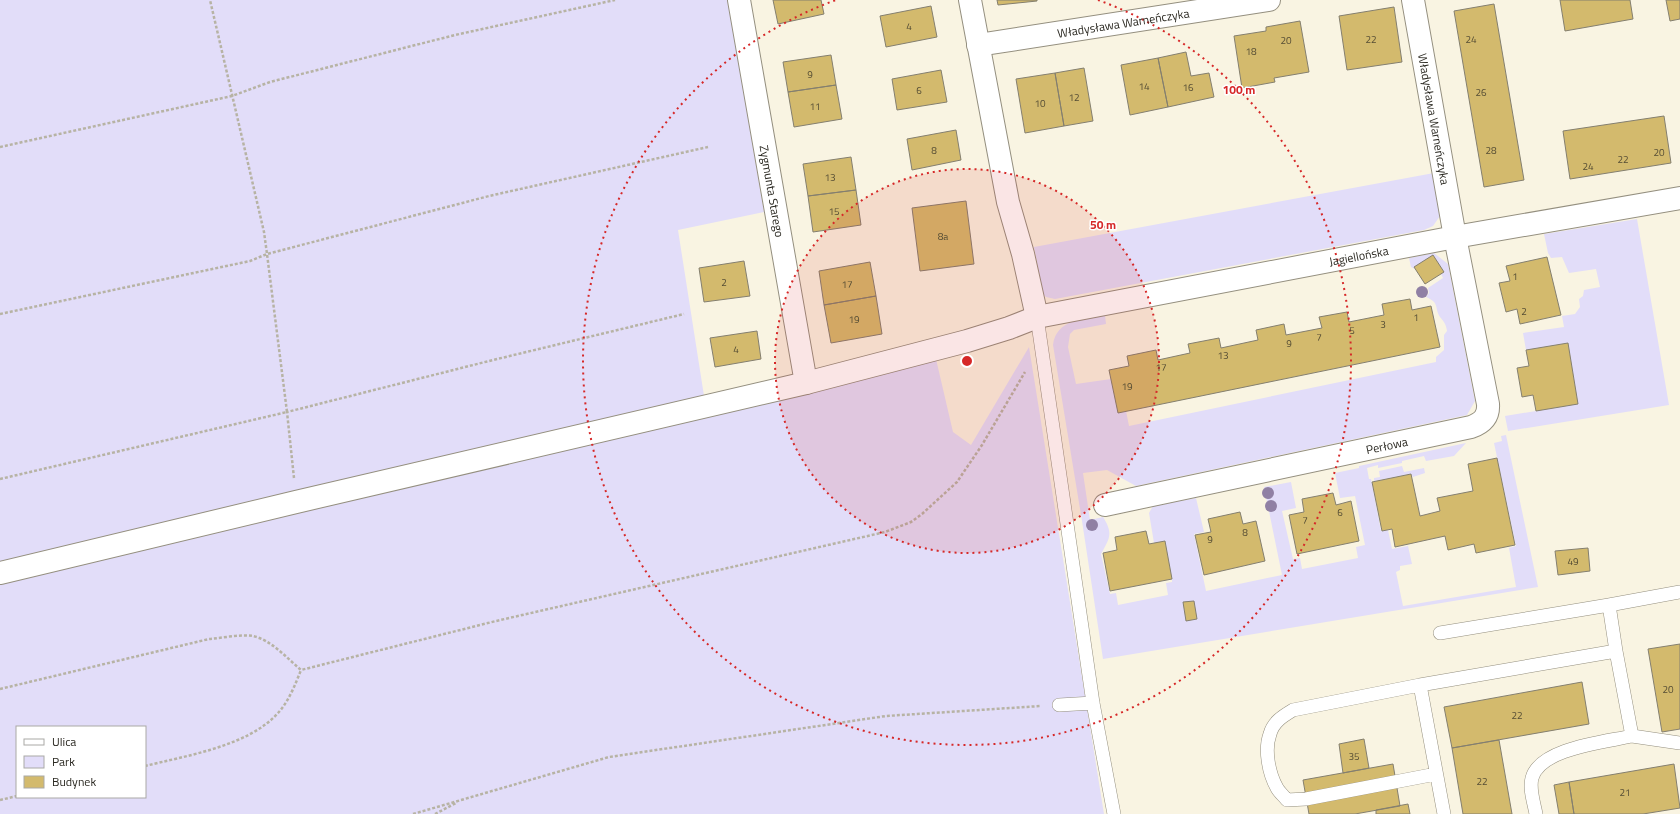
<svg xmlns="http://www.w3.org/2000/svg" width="1680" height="814" font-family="'Titillium Web',sans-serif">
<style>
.green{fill:#e2ddf9;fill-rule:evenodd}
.building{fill:#d3ba6d;stroke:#847f6f}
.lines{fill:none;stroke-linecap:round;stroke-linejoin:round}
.service-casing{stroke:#948f7f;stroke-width:14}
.minor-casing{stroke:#948f7f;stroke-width:24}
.path{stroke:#b7b3a4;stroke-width:2.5;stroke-dasharray:3 2;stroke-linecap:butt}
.service{stroke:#fff;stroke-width:13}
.minor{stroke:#fff;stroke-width:22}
.tree{fill:#9080a4}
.ring{fill:none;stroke:#d62828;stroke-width:2;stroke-dasharray:2 4}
.labels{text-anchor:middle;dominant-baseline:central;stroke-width:3;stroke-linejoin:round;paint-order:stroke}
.number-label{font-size:10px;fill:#544c34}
.street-label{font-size:12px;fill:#2a2821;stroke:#fff}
.centre{fill:#d62828;stroke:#fff;stroke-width:2}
.ring-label{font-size:12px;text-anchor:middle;font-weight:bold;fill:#d62828;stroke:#fff;stroke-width:3;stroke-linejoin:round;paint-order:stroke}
</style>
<rect width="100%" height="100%" fill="#f9f4e2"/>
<!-- green -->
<path class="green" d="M0,0H728L764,212L678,230L707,415L936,359L953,432L971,445L1029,347L1104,814H0ZM17,727H145V797H17Z
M1434,173L1440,216L1433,226L1424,230L1055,299L1046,297L1043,294L1034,247Z
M1637,219L1669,405L1508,431L1505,416L1578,404L1568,343L1526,350L1523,333L1564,327L1562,316L1575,314L1580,307L1579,299L1583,296L1584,290L1600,287L1596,269L1569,273L1562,257L1551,258L1548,253L1544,234Z
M1434,253L1448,264L1475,401L1467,415L1136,486L1107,470L1083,473L1090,520L1103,517C1114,534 1109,539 1101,554L1110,594L1116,593L1118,605L1168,595L1166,583L1172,582V579L1165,541L1154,543L1149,513L1153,506L1196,498L1204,532L1194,534L1206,591L1282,575L1264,487L1291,482L1296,508L1282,511L1293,559L1300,558L1302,569L1358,558L1356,547L1365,545L1355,496L1340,498L1335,473L1359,468V466L1466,443L1454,456L1426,461L1424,456L1402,461V463L1378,468V465L1367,468L1369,479H1371L1381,531L1388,530L1392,549L1408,546L1412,564L1400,566V570L1396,572L1403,606L1516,587L1509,548L1516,546L1494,443L1502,441L1501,436L1506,435L1538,587L1103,659L1082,521L1053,345C1056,319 1084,319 1105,315L1106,324L1074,330L1070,334L1068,347L1076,384L1111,379L1118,412L1126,411L1129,426L1436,362V357L1444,350V335L1447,331C1446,324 1444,322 1440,317C1434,307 1440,303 1426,297L1429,293L1428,288L1443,278L1441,274L1444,272L1433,255L1415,267V269L1411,267L1409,258Z
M1402,466L1404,472L1424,468L1425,473L1413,477L1411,474L1374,481V478L1380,477L1379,471Z"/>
<!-- building -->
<path class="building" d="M773,0H821L824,14L778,24Z
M997,0H1037V1L998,5Z
M1560,0H1630L1633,19L1565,31Z
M1666,0H1680V19L1670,21Z
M1494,4L1524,180L1484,187L1454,11Z
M931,6L937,37L886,47L880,16Z
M1394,7L1402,62L1347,70L1339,16Z
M1300,21L1309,72L1274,78L1275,82L1242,88L1234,36L1266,31V27Z
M1186,52L1191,76L1209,73L1214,97L1168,107L1158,58Z
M831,55L836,85L788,92L783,62Z
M1158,58L1168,107L1130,115L1121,65Z
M1084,68L1093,121L1064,126L1055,73Z
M941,70L947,102L897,110L892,79Z
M1055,73L1064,126L1025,133L1016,79Z
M836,85L842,119L794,127L788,92Z
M1664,116L1671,163L1570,179L1563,131Z
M956,130L961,160L912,170L907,139Z
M851,157L856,190L808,196L803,164Z
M856,190L861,225L813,232L808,196Z
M966,201L974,264L920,271L912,208Z
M1433,255L1444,272L1425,284L1414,267Z
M1547,257L1561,315L1520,324L1517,309L1506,312L1499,283L1510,281L1506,266Z
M744,261L750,296L704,302L699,268Z
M870,262L876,296L824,305L819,271Z
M876,296L882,334L831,343L824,305Z
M1410,299L1412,310L1431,306L1440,347L1118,413L1109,370L1129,366L1127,356L1156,350L1158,360L1190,353L1188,344L1219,338L1221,348L1258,340L1256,330L1284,324L1286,335L1322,328L1319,317L1347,312L1349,322L1384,315L1382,304Z
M757,331L761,359L715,367L710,338Z
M1568,343L1578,404L1536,411L1533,395L1522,397L1517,368L1529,366L1526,350Z
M1497,458L1515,545L1476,553L1474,544L1448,550L1445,536L1395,547L1392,529L1382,531L1372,482L1411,474L1420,516L1440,511L1437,498L1473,491L1468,464Z
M1333,493L1336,505L1351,501L1359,541L1297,554L1289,515L1304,512L1302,499Z
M1240,512L1243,524L1256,521L1265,561L1204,575L1195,535L1211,532L1208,519Z
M1146,531L1149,544L1165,541L1172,579L1110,591L1103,553L1117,550L1115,537Z
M1588,548L1590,571L1558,575L1555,551Z
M1194,601L1197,619L1186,621L1183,602Z
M1680,644V729L1662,732L1648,649Z
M1582,682L1589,724L1452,748L1444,707Z
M1364,739L1369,768L1343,773L1339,744Z
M1499,740L1512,814H1463L1452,748Z
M1393,764L1400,806L1355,814H1309L1303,780Z
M1674,764L1680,808L1643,814H1574L1569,782Z
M1569,782L1574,814H1559L1554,785Z
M1408,804L1410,814H1376V810Z"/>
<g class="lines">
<!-- service casing -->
<g class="service-casing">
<path id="service" d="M1037,317L1093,703L1114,814
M1440,633L1609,605
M1420,685L1293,710C1283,716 1273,722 1270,734C1264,750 1269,774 1277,788C1279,792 1284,796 1287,800L1306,799L1436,774
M1059,705L1093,703
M1632,736L1680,743
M1444,814L1420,685L1616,651
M1536,814C1534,803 1529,789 1532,778C1540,748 1606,742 1632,736L1616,651L1609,605L1680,592"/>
</g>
<!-- minor casing -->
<g class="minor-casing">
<g id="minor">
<path id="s1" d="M739,0L806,383"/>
<path d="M970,0L1008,202L1023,254L1037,317"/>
<path id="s2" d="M978,45L1269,0"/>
<path id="s3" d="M1105,505L1471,427C1482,423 1489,417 1488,404L1455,237L1413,0"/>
<path id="s4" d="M0,573L296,502L806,383L967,341L1009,328L1037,317L1455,237L1680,198"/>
</g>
</g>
<!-- path -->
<path class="path" d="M0,147L232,96L270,82L455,35L615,0
M0,314L250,261L267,254L264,232L210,0
M294,478L287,412L489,361L684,314
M0,479L287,412L267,254L489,196L708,147
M0,689L209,639C223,638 239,634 253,636C271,640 287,658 301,670L496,621L885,532L911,522L922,514L957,482L982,445L1025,372
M145,766C185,756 249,746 278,713C289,701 295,685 301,670
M0,800L17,796
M413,814L609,757L886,716L1041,706
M435,814L456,803"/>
<!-- service -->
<use href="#service" class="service"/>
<!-- minor -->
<use href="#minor" class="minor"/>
</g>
<!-- trees -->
<g class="tree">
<circle cx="1422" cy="292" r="6"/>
<circle cx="1268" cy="493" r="6"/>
<circle cx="1271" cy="506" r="6"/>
<circle cx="1092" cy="525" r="6"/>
</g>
<!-- distance rings -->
<circle cx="967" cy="361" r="192" fill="#d62828" fill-opacity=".12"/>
<g class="ring">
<circle cx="967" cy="361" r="192"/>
<path d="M1098 0A384 384 0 1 1 836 0"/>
</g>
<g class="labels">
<!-- number labels -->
<g class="number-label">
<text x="909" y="26">4</text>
<text x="1371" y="39">22</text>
<text x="1471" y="39">24</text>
<text x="1286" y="40">20</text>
<text x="1251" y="51">18</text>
<text x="810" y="74">9</text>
<text x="1144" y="86">14</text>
<text x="1188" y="87">16</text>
<text x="919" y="90">6</text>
<text x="1481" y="92">26</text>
<text x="1074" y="97">12</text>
<text x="1040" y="103">10</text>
<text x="815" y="106">11</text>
<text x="934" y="150">8</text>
<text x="1491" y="150">28</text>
<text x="1659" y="152">20</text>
<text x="1623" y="159">22</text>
<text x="1588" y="166">24</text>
<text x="830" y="177">13</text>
<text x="834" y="211">15</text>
<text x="943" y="236">8a</text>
<text x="1515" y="276">1</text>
<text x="724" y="282">2</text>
<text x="847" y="284">17</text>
<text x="1524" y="311">2</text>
<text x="1416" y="317">1</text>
<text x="854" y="319">19</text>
<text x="1383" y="324">3</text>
<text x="1352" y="330">5</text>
<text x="1319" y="337">7</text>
<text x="1289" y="343">9</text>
<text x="736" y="349">4</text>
<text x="1223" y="355">13</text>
<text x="1161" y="367">17</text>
<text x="1127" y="386">19</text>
<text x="1340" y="512">6</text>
<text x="1305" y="520">7</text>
<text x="1245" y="532">8</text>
<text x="1210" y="539">9</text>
<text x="1573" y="561">49</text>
<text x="1668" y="689">20</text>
<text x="1517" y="715">22</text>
<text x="1354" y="756">35</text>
<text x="1482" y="781">22</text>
<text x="1625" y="792">21</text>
</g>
<!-- street labels -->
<g class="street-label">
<text stroke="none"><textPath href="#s2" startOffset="147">Władysława Warneńczyka</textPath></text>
<text transform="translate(1434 119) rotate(80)">Władysława Warneńczyka</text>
<text stroke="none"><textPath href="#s1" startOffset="194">Zygmunta Starego</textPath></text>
<text stroke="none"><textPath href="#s4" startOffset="1396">Jagiellońska</textPath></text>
<text stroke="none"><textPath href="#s3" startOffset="288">Perłowa</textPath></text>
</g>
</g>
<circle cx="967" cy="361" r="6" class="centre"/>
<g class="ring-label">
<text x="1239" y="94">100 m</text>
<text x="1103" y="229">50 m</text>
</g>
<!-- legend -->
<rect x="16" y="726" width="130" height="72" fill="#ffffff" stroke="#aaa9a6"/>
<rect x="24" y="739" width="20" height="6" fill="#ffffff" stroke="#aaa9a6"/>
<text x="52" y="746" font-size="12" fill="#2a2821">Ulica</text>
<rect x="24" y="756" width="20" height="12" fill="#e2ddf9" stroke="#aaa9a6"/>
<text x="52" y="766" font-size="12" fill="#2a2821">Park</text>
<rect x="24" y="776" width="20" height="12" fill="#d3ba6d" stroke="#aaa9a6"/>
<text x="52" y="786" font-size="12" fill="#2a2821">Budynek</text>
</svg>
